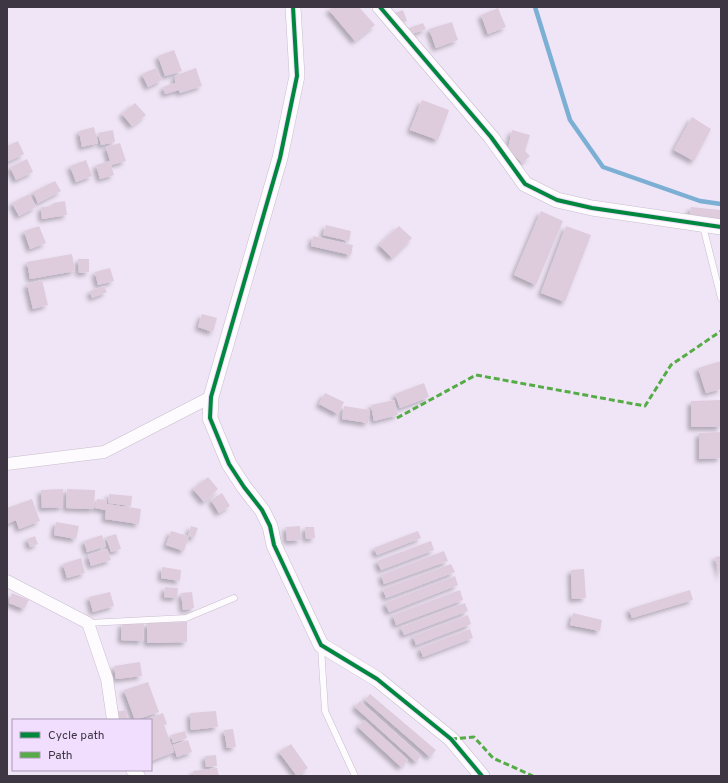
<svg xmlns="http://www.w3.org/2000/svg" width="728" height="783" font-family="Overpass,sans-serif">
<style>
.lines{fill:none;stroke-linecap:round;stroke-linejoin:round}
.stream{stroke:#7cafd4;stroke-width:4.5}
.building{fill:#deccdd;filter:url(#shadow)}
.service-casing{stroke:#c7becc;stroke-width:7}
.minor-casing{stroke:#c7becc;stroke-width:13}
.tertiary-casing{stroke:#c7becc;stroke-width:16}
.service{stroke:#fdfbfe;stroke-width:6}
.minor{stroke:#fdfbfe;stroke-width:12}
.tertiary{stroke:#fdfbfe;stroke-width:15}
.quiet{stroke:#55ac47;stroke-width:3;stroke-dasharray:6 3;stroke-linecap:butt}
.cycleway-casing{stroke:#f1ddfe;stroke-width:6}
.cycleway{stroke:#00873e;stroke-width:4}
</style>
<defs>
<filter id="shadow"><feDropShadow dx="-3.5" dy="3.5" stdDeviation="2" flood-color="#0004"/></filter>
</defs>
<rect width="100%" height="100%" fill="#f0e5f6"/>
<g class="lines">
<!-- stream -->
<path class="stream" d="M535,7L570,120L603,167L700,201L721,204"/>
</g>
<!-- building -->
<path class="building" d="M332,7H359L375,25L355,41L329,10Z
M498,8L506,27L488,34L481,15Z
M403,10L407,21L396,25L392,14Z
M452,22L458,40L436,48L429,29Z
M423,23L426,29L409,35L406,29Z
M174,50L182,71L165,76L158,56Z
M156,68L162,80L148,87L142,74Z
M196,68L202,86L180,93L179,90L165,94L163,87L175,83V76Z
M422,100L449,110L438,140L410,130Z
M135,103L146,115L132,126L122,114Z
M692,117L711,129L694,161L674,150Z
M94,127L98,143L82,147L79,131Z
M113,130L115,142L101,145L98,133Z
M512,130L530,135L525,151L530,156L522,163L508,149Z
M18,141L24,154L7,162V146Z
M120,143L126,161L111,165L114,175L100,179L96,165L110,161L106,147Z
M27,159L33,172L16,180L10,167Z
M86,160L92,176L76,182L70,166Z
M55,181L61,191L38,203L33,192Z
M29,194L36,207L19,216L12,203Z
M65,201L67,215L42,219L41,207L53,206V203Z
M691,207L721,210V223L689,220Z
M541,211L563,221L536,285L514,275Z
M326,225L351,231L349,241L323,235Z
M39,226L46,243L30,249L24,231Z
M399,226L412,238L392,258L379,245Z
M566,226L591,235L565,302L541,293Z
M313,236L353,245L351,255L311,246Z
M72,254L75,271L30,279L27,262Z
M78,259H89V272L79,273Z
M110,268L114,281L98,285L95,272Z
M42,280L48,305L33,309L27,284Z
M104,286L107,292L92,298L90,291Z
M202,314L217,318L213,332L198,327Z
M721,361V389L706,393L698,368Z
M424,383L429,397L400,408L395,394Z
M325,393L344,402L338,414L319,404Z
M394,400L398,415L374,421L371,405Z
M721,400V427H691V401Z
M344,406L370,410L368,423L342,419Z
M721,432V458L699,459V433Z
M208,477L218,489L204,502L193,489Z
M63,489V507L42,508L41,490Z
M67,489L95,490L94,509L66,508Z
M222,493L230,506L219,513L211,500Z
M109,494L132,496L131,506L108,503Z
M32,499L40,521L19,529L16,520L7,524V508Z
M97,499L107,500V504L141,509L139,524L105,519L106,510L95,508Z
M56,522L79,526L76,539L54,535Z
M191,526L198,528L194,538L189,536L184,551L166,545L171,531L188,536Z
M300,526L301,540L287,541L286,527Z
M305,527H314L315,538L306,539Z
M418,531L421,538L377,555L374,548Z
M116,534L121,549L111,552L106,537Z
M102,535L106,546L87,552L84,541Z
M35,536L38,544L30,547L27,539Z
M431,541L434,550L381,570L377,561Z
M107,549L111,560L91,566L88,555Z
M444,551L448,561L384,584L381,575Z
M721,556V578L715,557Z
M81,558L85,573L67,578L63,564Z
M451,564L455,572L386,598L383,589Z
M162,567L181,570L180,581L161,578Z
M584,569L586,598L572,599L571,570Z
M455,576L458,585L389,612L385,603Z
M165,587L178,588L177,598L164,597Z
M460,590L463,600L396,625L393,615Z
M690,590L693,600L632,618L629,609Z
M110,592L114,606L93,612L89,597Z
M192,592L194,608L183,610L181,593Z
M12,593L29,600L24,609L9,603Z
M465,603L468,611L404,635L401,627Z
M573,613L602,620L600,631L570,625Z
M468,615L471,624L416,645L413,636Z
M187,622V642L147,643V623Z
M122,623L144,624L143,641L121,640Z
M470,629L473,638L423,657L420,648Z
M140,662L142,676L116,679L114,666Z
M148,682L159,712L135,720L124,690Z
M370,694L436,750L430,757L365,700Z
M360,701L421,756L416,762L355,707Z
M126,710L128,719L116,720L115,712Z
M216,711L218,727L191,730L190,713Z
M163,713L167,724L164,725L174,752L151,761V720H145Z
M364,720L408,760L401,767L358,727Z
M233,729L236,747L227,748L224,730Z
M185,731L187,738L173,743L171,735Z
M188,740L192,752L177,757L173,745Z
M291,744L308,768L297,776L279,752Z
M216,755L217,766L206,767L205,756Z
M217,768L219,776H194L193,771Z"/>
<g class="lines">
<!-- service casing -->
<g class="service-casing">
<path id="service" d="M703,226L721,298
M88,623L186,618L234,598
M321,647L325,711L355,776"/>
</g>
<!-- minor casing -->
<g class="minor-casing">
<path id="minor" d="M7,464L104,452L211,397
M7,581L88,623L107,679L113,720
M132,770L139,776"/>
</g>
<!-- tertiary casing -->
<g class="tertiary-casing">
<path id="tertiary" d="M293,7L297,76L280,158L211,397L210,418L229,464L244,487L262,510L270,526L274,545L321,645L377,679L451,739L482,776
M380,7L491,137L525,184L557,200L592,208L721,227"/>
</g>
<!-- service -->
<use href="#service" class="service"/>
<!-- minor -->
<use href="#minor" class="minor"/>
<!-- tertiary -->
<use href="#tertiary" class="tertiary"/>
<!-- quiet -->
<path class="quiet" d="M397,418L476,375L645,406L671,365L721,331
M451,739L474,737L493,758L533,776"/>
<!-- cycleway casing -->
<g class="cycleway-casing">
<path id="cycleway" d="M293,7L297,76L280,158L211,397L210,418L229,464L244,487L262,510L270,526L274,545L321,645L377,679L451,739L482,776
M380,7L491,137L525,184L557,200L592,208L721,227"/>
</g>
<!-- cycleway -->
<use href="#cycleway" class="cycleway"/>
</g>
<!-- border -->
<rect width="728" height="783" fill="none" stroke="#3e3643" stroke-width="16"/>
<!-- legend -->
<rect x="12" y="719" width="140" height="52" fill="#f1ddfe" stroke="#a99ab3"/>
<rect x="20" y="732" width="20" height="6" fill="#00873e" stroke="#a99ab3"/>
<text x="48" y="739" font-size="12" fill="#3e3643">Cycle path</text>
<rect x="20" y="752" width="20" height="6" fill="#55ac47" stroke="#a99ab3"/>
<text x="48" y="759" font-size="12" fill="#3e3643">Path</text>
</svg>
